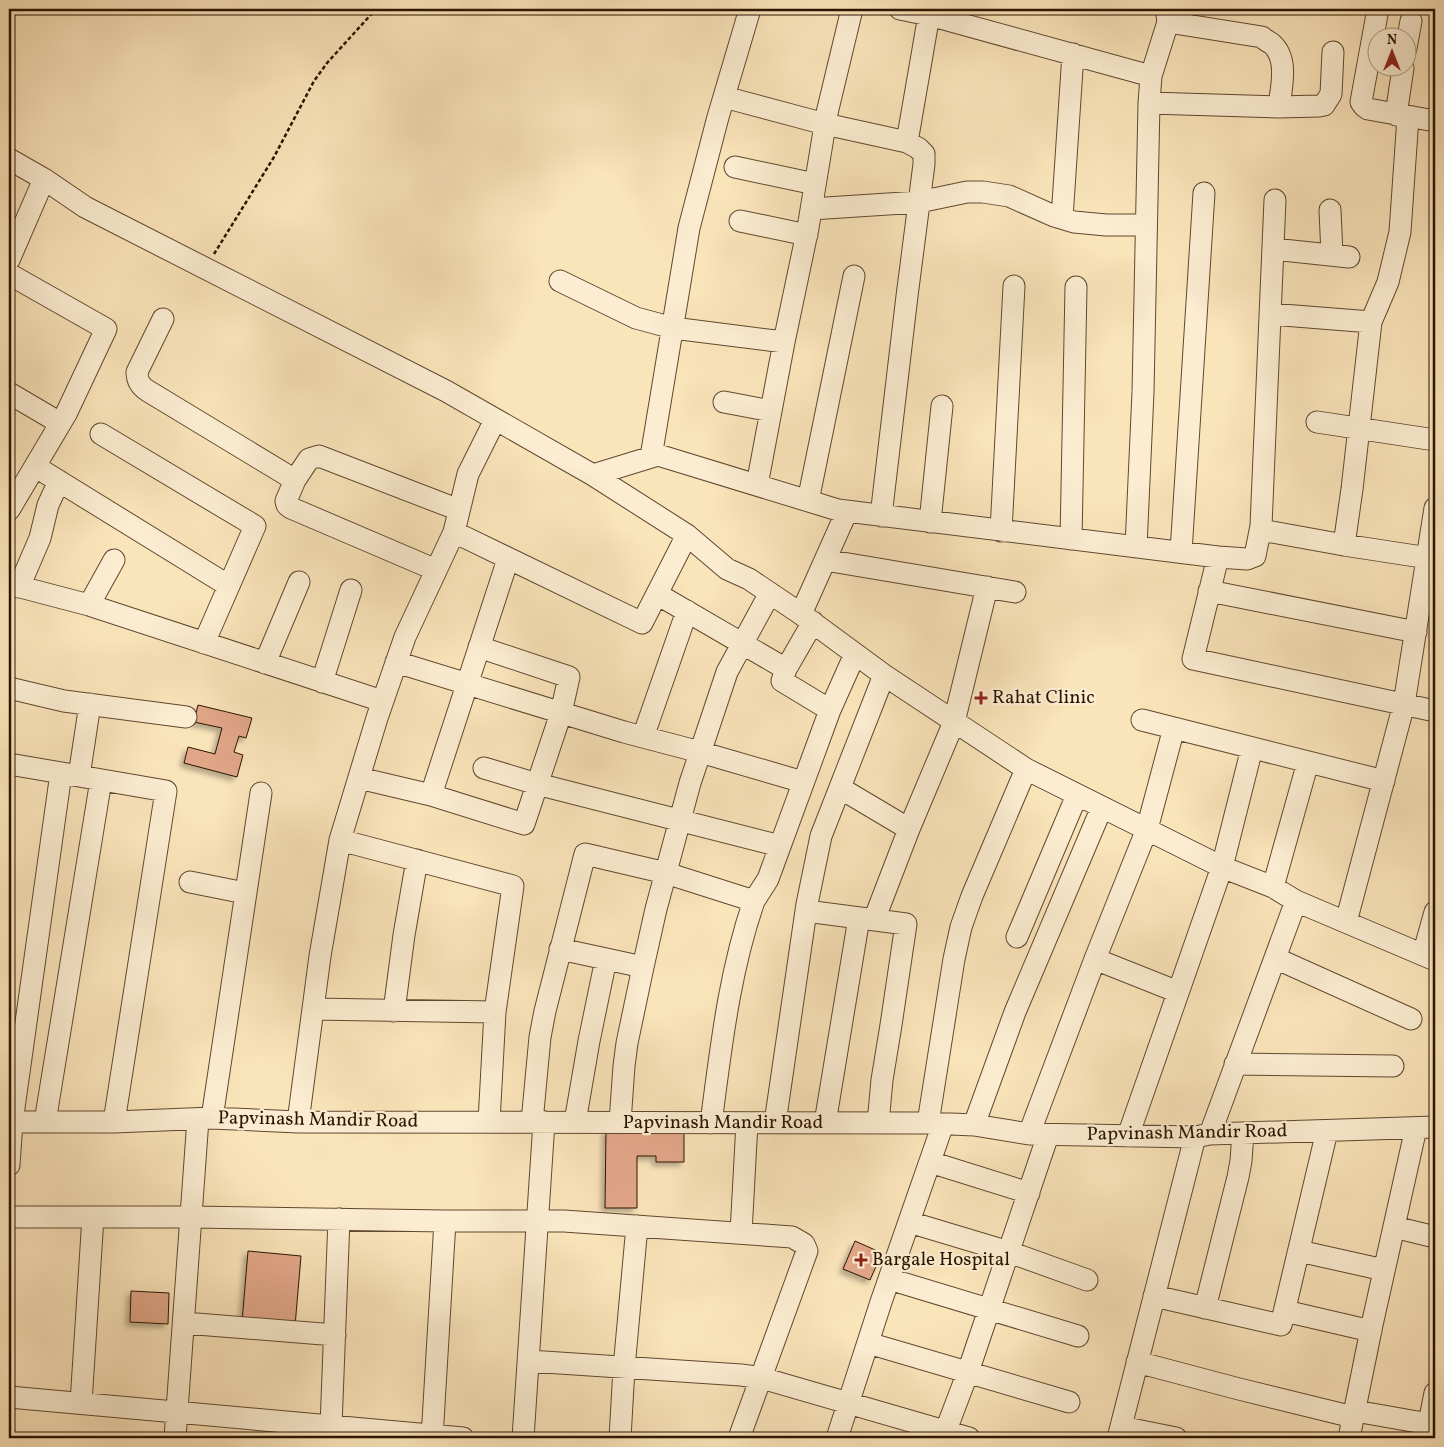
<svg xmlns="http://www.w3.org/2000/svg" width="1444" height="1447" font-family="Vollkorn,serif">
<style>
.building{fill:#e1a688;stroke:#2c1400;filter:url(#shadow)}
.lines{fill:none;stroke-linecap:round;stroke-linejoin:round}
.minor-casing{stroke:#60482e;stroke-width:23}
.path{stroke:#2c1400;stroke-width:2.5;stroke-dasharray:4 2.5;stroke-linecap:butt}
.minor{stroke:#fcedd2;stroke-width:21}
.poi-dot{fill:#8f2418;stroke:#fcedd2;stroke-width:2}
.labels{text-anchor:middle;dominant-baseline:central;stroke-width:4.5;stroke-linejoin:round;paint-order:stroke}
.poi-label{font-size:19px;fill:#2c1400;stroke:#fcedd2;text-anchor:start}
.street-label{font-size:19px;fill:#2c1400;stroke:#fcedd2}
</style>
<defs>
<filter id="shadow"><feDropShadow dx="-4" dy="4" stdDeviation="2.5" flood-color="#0004"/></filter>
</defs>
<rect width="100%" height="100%" fill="#fae4ba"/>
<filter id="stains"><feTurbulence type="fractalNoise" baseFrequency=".004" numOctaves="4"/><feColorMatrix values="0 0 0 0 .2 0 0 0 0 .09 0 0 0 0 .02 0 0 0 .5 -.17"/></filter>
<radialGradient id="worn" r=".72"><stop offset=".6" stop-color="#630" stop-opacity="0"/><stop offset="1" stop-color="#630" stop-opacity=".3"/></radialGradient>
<!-- building -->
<path class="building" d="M198,705L252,718L246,738L239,736L234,752L243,755L237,777L184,763L188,747L215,754L222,728L194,722Z
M606,1130H684V1162H656V1156H637V1208H605Z
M855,1241L882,1253L870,1280L843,1269Z
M248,1251L301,1256L295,1326L242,1322Z
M131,1291L169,1293L168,1324L130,1322Z"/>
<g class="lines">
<!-- minor casing -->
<g class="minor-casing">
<path id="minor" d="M900,9L929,15L1151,76
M1378,9L1361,102L1364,106L1368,109L1435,121
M1168,22L1262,37C1265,40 1269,42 1272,44C1289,59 1281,88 1279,107
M1406,48L1411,21
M724,97L825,124L907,142L918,148L924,154V164L907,296L881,516
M1149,103L1279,107L1319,106L1324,105L1331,94L1333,52
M1396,115L1403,68
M907,142L930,9
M9,159L44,179L85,207L446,391L593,475L687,535L727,569L749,579L801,614L884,675L1026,769L1222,867L1273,887L1296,901L1435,960
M735,167L815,184
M811,209L919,202L967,192H983L1009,196L1054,216L1074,222L1106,225H1146
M1330,210L1332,255
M1062,218L1073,54
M740,221L807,235
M1273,249L1349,257
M9,260L44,179
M9,274L106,329L66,414L9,510
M560,281L636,318L673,328L784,342
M1270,314L1371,322
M163,319L137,372C137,381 140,386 148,391L295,480
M9,393L60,423
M724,402L771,411
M1317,422L1435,440
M101,434L255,526L204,643
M651,457L689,228L718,117L750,9
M36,467L229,586
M593,475L658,455L838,510L1218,557L1193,659L1435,711
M757,485L784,342L808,228L827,113L852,9
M808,501L854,276
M930,522L942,406
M1261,530L1344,545L1435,559
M1001,531L1014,286
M454,532L642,623L687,535
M1071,539L1076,287
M1344,545L1352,489L1371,322L1388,282L1400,232L1408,117
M1136,547L1143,392L1149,103L1151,76L1168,22L1166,9
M1181,552L1204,193
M1218,557L1247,559L1255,556L1261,526L1275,200
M825,560L1015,592
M436,570L291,508L287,505L286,501L295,480L309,459L319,456L459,510
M9,584L89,605L382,701
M19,587L40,538L48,505L59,481
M1209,591L1416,632
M657,594L786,669L813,622
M89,605L114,560
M801,614L847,511
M396,662L624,732L700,752L803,782
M265,663L299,582
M786,669L782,681L830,710
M322,682L351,590
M9,688L64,701L186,717
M1142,720L1384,781
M643,737L687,611
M9,764L166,791L114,1122
M484,768L537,784L780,846
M79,776L90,704
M359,778L431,795L524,824L561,713L569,677L479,647
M840,788L909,829
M431,795L508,559
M190,882L245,893
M1273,887L1308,762
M754,901L768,879L830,710L855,654
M806,911L906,924L891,1025L882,1080L878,1123
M874,920L909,829L954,722L987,587
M1346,922L1404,704L1435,508
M1017,937L1077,795
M560,949L643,967
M1423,955L1435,912
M1275,958L1411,1019
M1095,959L1178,992
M313,1009L495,1012L513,886L340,840
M394,1011L404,935L417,860
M1235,1064L1393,1066
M212,1118L261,793
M9,1122H114L212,1118L298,1122L928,1123L974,1125L1029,1134L1195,1137L1210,1134L1435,1127
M45,1122L101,780
M298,1122L320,956L340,840L377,718L405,637L454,532L468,474L495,420
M489,1122L495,1012
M532,1122L540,1037L545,1011L585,854L666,873L754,901C729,973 721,1048 711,1123
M575,1122L589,1041L606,959
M620,1122L624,1066L627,1043L643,967L656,909L690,783L727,672L770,593
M775,1123L807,904L821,836L884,675
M825,1123L859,918
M928,1123L954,959L961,927L972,896L1026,769
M974,1125L1015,1012L1102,807
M1029,1134L1095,959L1147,829L1174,728
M1210,1134L1296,901
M1128,1136L1222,867L1252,748
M930,1162L1029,1193
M9,1165L12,1122L61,773
M9,1217H192L445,1221H564L792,1237L804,1244L807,1251L739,1438
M909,1222L1009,1252L1087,1280
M1394,1227L1435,1237
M741,1233L747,1123
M1299,1251L1384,1270
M889,1279L1078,1336
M1154,1296L1281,1325L1327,1131
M1205,1308L1238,1177L1241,1161L1243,1133
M1285,1311L1371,1331
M184,1323L335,1335
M868,1343L1069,1402
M529,1361L741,1375L762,1378L969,1438
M1137,1362L1239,1389L1353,1417
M9,1397L463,1438
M81,1403L93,1217
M1355,1411L1429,1424
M331,1426L339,1219
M1121,1427L1176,1438
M175,1438L198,1119
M432,1438L445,1221
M523,1438L544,1122
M620,1438L624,1368L637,1226
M837,1438L881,1302L943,1124
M943,1438L968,1372L1048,1135
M1118,1438L1195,1137
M1349,1438L1372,1325L1416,1128
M1426,1438L1435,1393"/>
</g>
<!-- path -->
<path class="path" d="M214,254L274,157L314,81L327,63L376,9"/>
<!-- minor -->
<use href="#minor" class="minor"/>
</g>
<!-- markers -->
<g class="poi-dot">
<path d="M978.5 690.5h5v5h5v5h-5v5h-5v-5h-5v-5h5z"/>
<path d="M858.5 1252.5h5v5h5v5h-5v5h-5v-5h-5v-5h5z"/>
</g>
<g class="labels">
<!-- poi labels -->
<g class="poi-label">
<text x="992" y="698">Rahat Clinic</text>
<text x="872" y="1260">Bargale Hospital</text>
</g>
<!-- street labels -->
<g class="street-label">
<text transform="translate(318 1120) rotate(1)">Papvinash Mandir Road</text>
<text x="723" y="1123">Papvinash Mandir Road</text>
<text transform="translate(1187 1133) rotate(-1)">Papvinash Mandir Road</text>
</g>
</g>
<!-- margin -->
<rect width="1444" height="1447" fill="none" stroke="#fae4ba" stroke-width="30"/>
<rect x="10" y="10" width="1424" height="1427" fill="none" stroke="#2c1400" stroke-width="2.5"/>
<rect x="15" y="15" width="1414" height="1417" fill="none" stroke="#2c1400"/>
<!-- north arrow -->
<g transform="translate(1392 52)"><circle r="24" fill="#fcedd2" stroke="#a9967e"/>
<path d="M0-4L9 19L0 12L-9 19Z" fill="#8f2418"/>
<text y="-8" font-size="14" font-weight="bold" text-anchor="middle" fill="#2c1400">N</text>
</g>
<rect width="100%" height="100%" filter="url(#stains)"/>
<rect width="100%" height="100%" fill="url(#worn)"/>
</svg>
